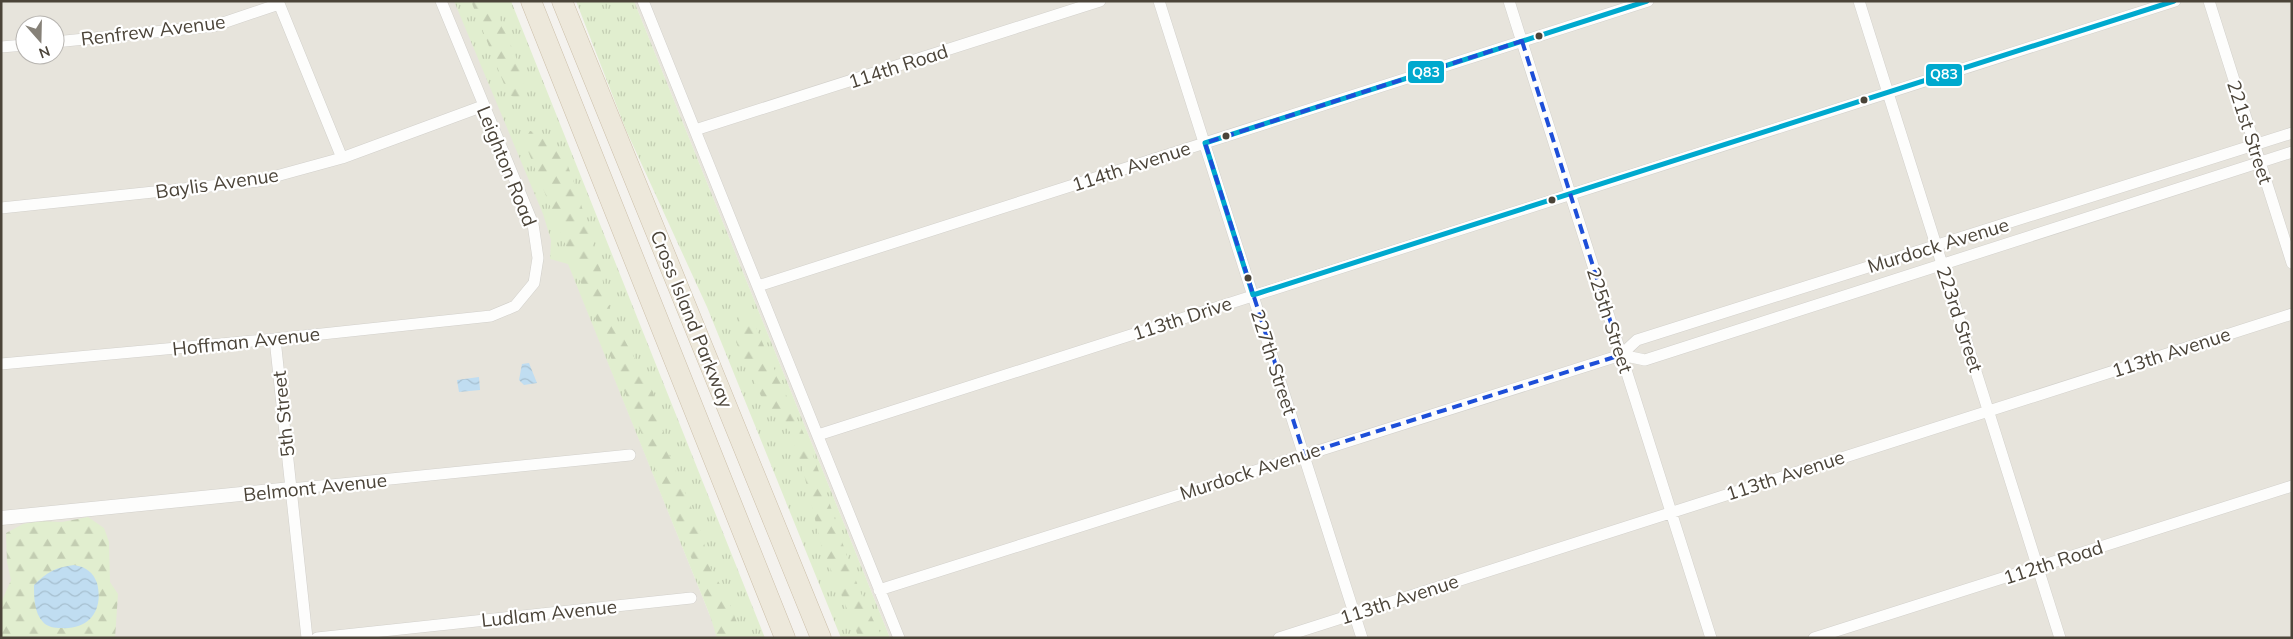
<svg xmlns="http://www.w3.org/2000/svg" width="2293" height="639" font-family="Mulish,sans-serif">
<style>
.residential{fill:#e7e4dc;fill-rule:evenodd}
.grass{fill:url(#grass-tufts)}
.forest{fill:url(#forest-firs)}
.water{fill:url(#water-waves)}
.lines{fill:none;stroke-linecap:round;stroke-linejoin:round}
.minor-casing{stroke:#d2d0cb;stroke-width:12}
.tertiary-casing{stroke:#d2d0cb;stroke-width:15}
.motorway-casing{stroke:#ccbfa9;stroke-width:21}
.minor{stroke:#fdfdfc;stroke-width:11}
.tertiary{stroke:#fdfdfc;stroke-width:14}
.motorway{stroke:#ede8db;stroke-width:20}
.bus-1-casing{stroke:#fff;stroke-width:9}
.bus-1{stroke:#00a9ce;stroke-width:5}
.marked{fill:none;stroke:#1d4ed8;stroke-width:4;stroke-dasharray:10 6;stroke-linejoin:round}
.bus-dot{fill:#4b4439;stroke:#fff;stroke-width:2}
.labels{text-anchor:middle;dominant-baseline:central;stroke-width:4.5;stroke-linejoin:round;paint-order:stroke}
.street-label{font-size:19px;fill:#4b4439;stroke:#fff}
.line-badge{stroke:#fff;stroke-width:2}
.badge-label{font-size:14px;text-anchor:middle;font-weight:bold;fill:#fff}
</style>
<defs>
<pattern id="grass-tufts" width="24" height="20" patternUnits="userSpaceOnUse" patternTransform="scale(1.25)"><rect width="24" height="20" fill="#e1eecf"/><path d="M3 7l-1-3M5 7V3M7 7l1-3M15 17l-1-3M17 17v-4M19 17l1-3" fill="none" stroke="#c3cdb2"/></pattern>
<pattern id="forest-firs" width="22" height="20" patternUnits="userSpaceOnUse" patternTransform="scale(1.25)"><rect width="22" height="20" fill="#e1eecf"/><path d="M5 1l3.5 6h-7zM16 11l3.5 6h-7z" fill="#c3cdb2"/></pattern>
<pattern id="water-waves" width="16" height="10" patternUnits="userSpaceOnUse" patternTransform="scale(1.25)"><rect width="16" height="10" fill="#c0ddf1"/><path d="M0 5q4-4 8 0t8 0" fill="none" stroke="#a6bfcf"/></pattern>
</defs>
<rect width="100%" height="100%" fill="#f4f2ee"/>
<!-- residential -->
<path class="residential" d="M1,1H463L719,638H1ZM25,25H55V55H25Z
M634,1H2292V638H890Z"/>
<!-- grass -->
<path class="grass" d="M454,1H511L765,638H719L568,264L550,259L551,240L543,214Z
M576,1H634L890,638H841L707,307L626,130Z"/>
<!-- forest -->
<path class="forest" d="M471,1H492L524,76V92L519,100L508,94Z
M530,131L544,134L563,152L578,194L602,275L604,291L613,319L653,392L668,452L701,531L710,567L727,597L743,638H717L695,567L524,141Z
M749,309C767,358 792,404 812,453C836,514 849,580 883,638H859L822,548L802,466L790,432L761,396L736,342L740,316Z
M88,517L104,528L109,542L110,582L118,594L115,638H1V603L11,580L7,562L6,533L23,524L38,521L62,522Z"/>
<!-- water -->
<path class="water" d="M529,363L537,383L524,385L519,380L522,364Z
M479,377L480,390L459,392L457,380Z
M74,565C86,567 93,572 97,583C104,610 89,630 61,628C55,628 47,627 43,622C34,613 34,596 34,585C47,572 56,567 74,565Z"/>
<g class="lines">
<!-- minor casing -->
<g class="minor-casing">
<path id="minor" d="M278,1L342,158
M643,1L899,638
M1159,1L1362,638
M1509,1L1711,638
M1859,1L2060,638
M2209,1L2292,263
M55,42L214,26L279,4
M1,47L25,45
M695,130L1100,1
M2292,133L1637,340L1621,355L1645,360L2292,152
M1,208L258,181L342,158L483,106
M758,286L1648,1
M275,339L307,638
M1,364L275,339L491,316L515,306L534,283L538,258L533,224L441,1
M818,435L2175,1
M291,489L630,455
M879,590L1621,355
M317,638L691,598
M1279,638L2292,314
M1814,638L2292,486"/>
</g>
<!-- tertiary casing -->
<g class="tertiary-casing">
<path id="tertiary" d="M1,518L291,489"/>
</g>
<!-- motorway casing -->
<g class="motorway-casing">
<path id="motorway" d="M531,1L785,638
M562,1L821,638"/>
</g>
<!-- minor -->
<use href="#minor" class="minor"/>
<!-- tertiary -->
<use href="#tertiary" class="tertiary"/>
<!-- motorway -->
<use href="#motorway" class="motorway"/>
<!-- bus-1 casing -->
<g class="bus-1-casing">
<path id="bus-1" d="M1205,143L1647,1
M1205,143L1253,295
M1253,295L2174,1"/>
</g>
<!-- bus-1 -->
<use href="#bus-1" class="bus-1"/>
</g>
<!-- marked area -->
<path class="marked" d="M1522,41L1621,355L1304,454L1205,143Z"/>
<!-- markers -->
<g class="bus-dot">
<circle cx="1539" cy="36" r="4.5"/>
<circle cx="1864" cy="100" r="4.5"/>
<circle cx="1226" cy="136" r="4.5"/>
<circle cx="1552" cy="200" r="4.5"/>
<circle cx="1248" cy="278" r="4.5"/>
</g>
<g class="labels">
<!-- street labels -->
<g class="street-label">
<text transform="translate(153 30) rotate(-7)">Renfrew Avenue</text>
<text transform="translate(898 66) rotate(-18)">114th Road</text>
<text transform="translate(2250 132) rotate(72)">221st Street</text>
<text transform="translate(507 166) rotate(68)">Leighton Road</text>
<text transform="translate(1131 166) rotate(-18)">114th Avenue</text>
<text transform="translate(217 183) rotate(-8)">Baylis Avenue</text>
<text transform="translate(1938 245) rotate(-17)">Murdock Avenue</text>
<text transform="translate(1182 318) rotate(-18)">113th Drive</text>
<text transform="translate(692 319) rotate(68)">Cross Island Parkway</text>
<text transform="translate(1960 319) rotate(72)">223rd Street</text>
<text transform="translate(1610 320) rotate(72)">225th Street</text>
<text transform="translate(246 341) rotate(-6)">Hoffman Avenue</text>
<text transform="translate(2171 352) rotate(-18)">113th Avenue</text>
<text transform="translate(1274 362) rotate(72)">227th Street</text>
<text transform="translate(283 414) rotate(-96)">5th Street</text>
<text transform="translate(1250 471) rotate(-18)">Murdock Avenue</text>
<text transform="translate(1785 475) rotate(-18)">113th Avenue</text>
<text transform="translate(315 487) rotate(-6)">Belmont Avenue</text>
<text transform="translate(2053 562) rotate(-18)">112th Road</text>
<text transform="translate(1399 599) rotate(-18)">113th Avenue</text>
<text transform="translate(549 613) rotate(-6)">Ludlam Avenue</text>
</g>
</g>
<g class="line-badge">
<rect x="1407" y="60" width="38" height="24" rx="5" fill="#00a9ce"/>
<rect x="1925" y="63" width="38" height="24" rx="5" fill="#00a9ce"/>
</g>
<g class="badge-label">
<text x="1426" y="77">Q83</text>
<text x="1944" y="79">Q83</text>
</g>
<!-- border -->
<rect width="2293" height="639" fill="none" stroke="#4b4439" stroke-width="5"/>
<!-- north arrow -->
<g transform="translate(40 40) rotate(160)"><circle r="24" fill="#ffffff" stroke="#b7b4b0"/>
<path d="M0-4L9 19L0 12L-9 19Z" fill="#868178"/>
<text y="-8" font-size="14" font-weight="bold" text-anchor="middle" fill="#4b4439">N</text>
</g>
</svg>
